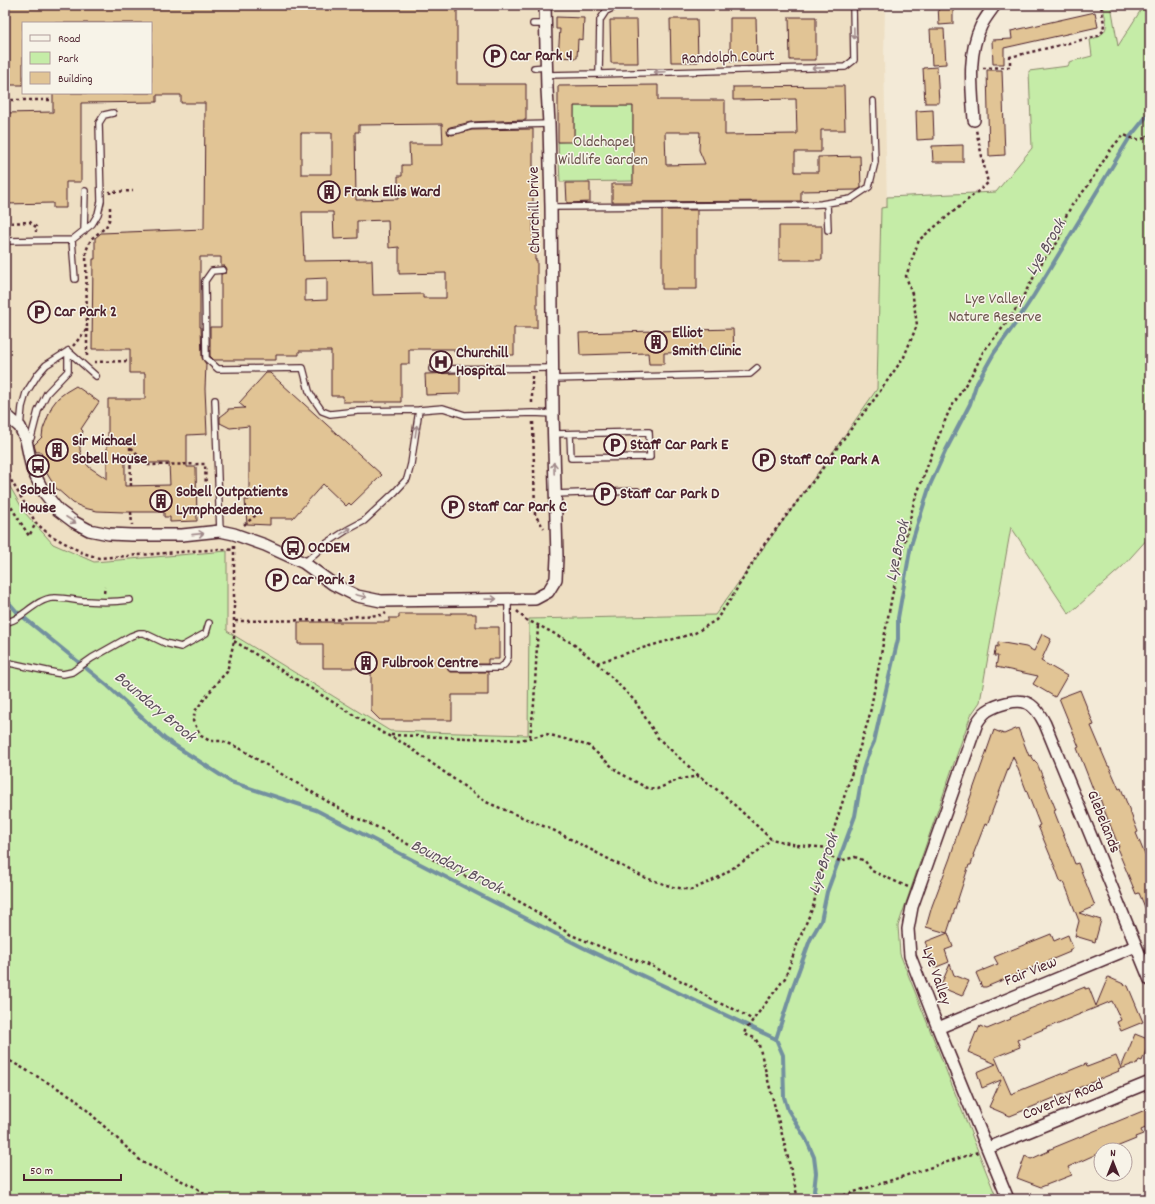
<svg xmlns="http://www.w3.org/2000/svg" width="1155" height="1204" font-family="Dekko,sans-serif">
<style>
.built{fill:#eedfc3;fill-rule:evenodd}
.green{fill:#c5eca7;stroke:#888669}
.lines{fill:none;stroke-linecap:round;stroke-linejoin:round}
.stream{stroke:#73909f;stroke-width:4}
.building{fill:#e1c495;stroke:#4a1f2b;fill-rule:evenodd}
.lane-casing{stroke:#4a1f2b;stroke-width:8}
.street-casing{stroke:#4a1f2b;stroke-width:14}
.path{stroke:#4a1f2b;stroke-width:2.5;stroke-dasharray:3 3;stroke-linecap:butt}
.lane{stroke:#f7f3e8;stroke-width:5.5}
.street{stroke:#f7f3e8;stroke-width:11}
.oneway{stroke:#a0898a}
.labels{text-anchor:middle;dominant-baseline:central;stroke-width:3;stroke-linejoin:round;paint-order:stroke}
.poi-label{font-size:16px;font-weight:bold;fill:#4a1f2b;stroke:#f7f3e8;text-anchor:start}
.street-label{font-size:16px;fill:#4a1f2b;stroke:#f7f3e8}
.park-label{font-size:16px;fill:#69524a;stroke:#f7f3e8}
.water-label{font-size:17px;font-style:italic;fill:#5b4e5b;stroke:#f7f3e8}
</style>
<rect width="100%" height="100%" fill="#f3ead7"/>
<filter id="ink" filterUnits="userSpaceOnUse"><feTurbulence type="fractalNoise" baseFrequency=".025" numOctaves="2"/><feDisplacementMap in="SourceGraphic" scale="8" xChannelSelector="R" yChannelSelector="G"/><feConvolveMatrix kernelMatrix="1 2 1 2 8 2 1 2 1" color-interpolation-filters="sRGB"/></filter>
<g filter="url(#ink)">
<!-- built -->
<path class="built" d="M5,5H885L884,58L887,208H881L877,389L835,449L715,615L529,619L528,735L390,731L227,631V551L94,562L53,544L25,513L5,478ZM23,23H151V93H23Z"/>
<!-- green -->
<path class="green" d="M1102,5H1111L1118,46L1144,5H1150V536L1122,567L1069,614L1011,527L980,702L971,715L962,740L898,926L900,954L997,1199H5V478L25,513L53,544L94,562L227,551V631L390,731L528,735L529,619L715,615L835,449L877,389L881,208L887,207V197L996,192L1032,148L1029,71L1068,66L1069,64V62L1092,56L1090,40C1112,32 1107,24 1102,5Z
M574,106H633V181L560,182L558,142L574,141Z"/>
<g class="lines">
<!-- stream -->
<path class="stream" d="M5,598L17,612L108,686L165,739L231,782L316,810L486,898L584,948L776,1039L783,1055L784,1097L788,1110L806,1139L814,1157L816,1173L814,1191L818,1199
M776,1039L792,989L810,940L821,921L827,892L855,816L863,770L867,757L874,742L879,720L898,639V618L911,545L930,485L946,450L970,404L976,385L994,353L1015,324L1034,295L1130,137L1150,112"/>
</g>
<!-- building -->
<path class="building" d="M5,5H457V84H526V120L471,122L450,127L448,128L447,131L448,134L452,135L472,130L533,129V244H535V260H537V328H514V355H477V352H454V349H409V364H401V402H343V396H331V351H299V355H276V360H214L210,356V327H221V274L226,273L227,269L225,266H221V257H200V327H201L202,358L206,364L205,389L207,434L187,435V467H196L197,521L170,522V517H164V512H124L97,511L84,508L73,503L56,488L49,477L44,468L41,452H36L34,445L42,437L43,429L52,406L58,398L66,392L76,386L99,402L81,429L83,431L80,441V450L83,459L89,467L107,479V442H108V399H145V373H130V349H92L93,259H95V238L101,233L204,229L205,103H181V95H157V102L81,103V182H66V208H53V203L5,204V113L53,112V93H151V23H23V85H5ZM442,124L443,144H409L410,165H402V176H398V199L356,200L355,132H359V125ZM301,133H332V174H301ZM302,212H333L334,239L357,238V221L388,220L389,248L399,247V274L446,273V298H423V294L373,295L372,260L304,261ZM327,278V300L305,301V279ZM125,456H148V463H169L170,485L125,486Z
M938,5H953V24L939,25Z
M1095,12L1098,27L1004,48V64H993L992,40L1012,39L1011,31Z
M556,17L584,18L583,40L578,39L577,58L558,57L560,29H556Z
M789,17H816V60H790Z
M730,18H756L757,60L730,61Z
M670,19H697L698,62H671Z
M610,20H637L638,63H611Z
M930,29H944L946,64L932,65Z
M937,67L939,103H925L923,68Z
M987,70H1002L1005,155L989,156Z
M658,85V100H725V135L797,134L796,99L733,100V87L844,86L845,130H821V152H795V172H818V157L860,156L861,188L857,190L801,191V201L612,202V184H633V106H574V142H558V86ZM665,132H700L699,150L705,164L666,165Z
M933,110L934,139L917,140L916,111Z
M963,145V162H933L932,146Z
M566,183H590V202L567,203Z
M662,210H697V289H662Z
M779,226H822V260H779Z
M733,329L734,351L664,353V364H649L648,353L580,355L579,333Z
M266,373H270L382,475L351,505L349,503L346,506L323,484L293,518H270V525L247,524L245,500H249V426L230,428L220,423V417L228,411V409L245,408L239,403Z
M460,373V394L426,395L425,374Z
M451,613H472V614H476V627H499V659H488V664H451L447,666L448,670L451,672H488V695H452V720H380L371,711V668H323V644H298V622H389V618H399V614H451Z
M1042,634L1051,639L1041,661L1067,676L1055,697L1033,684L1038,676L996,667L998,656H994L996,646L998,647V642L1026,647L1034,651Z
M1080,690L1094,725L1091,726L1108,766H1109L1119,789L1121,788L1138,832L1136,833L1150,867V919L1139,893L1136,894L1117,848L1119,847L1103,807L1098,793L1095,794L1077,748L1079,747L1059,698Z
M1018,728L1029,756L1031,755L1034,760L1037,763L1056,810L1054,811L1075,864L1078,863L1095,906L1079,913L1101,920L1095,942L1075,936L1079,921L1064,882L1061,883L1055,867L1038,826L1040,825L1039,823L1013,756L987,825L985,824L973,855H974L971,865H969L947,933L926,927L932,906L950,858L955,842V841L994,730L1004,734Z
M948,933L953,947L945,950L949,962L934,968L926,947L927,946L925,942Z
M1051,934L1054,941L1068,935L1073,948L1069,950L1070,952L986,987H982L976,973L998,964L994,957Z
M950,964L954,975L969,981L962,996L940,987Z
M1108,977L1128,986L1143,1022L1121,1031L1117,1022L1121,1020L1112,1001L1017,1040L1020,1047L995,1057L1011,1094L1086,1064L1087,1067L1116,1056L1121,1068L1135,1034L1150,1040L1142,1061L1139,1060L1136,1065L1133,1064L1118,1070L1119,1071L1076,1089L1010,1116L989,1107L1001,1080L982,1088L977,1072L996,1064L968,1052L976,1032L977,1033L980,1026L987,1029L1011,1019L1010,1018L1027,1010L1085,987V989L1089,988L1096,1006Z
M1150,1108V1126L1141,1130L1143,1134L1135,1137L1136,1139L1109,1150H1101V1152L1068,1167L1072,1175L1041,1187L1017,1178L1025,1156L1031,1159L1049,1151L1048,1150Z"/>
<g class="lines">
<!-- lane casing -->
<g class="lane-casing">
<path id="lane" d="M619,5L606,11L600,20L599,74L845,67L854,60L853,5
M533,24H545
M534,68L546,67
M546,75L599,74
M451,131L458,130L471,126L549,124
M827,203L828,230
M551,207L802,205L821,204L851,199L869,187L875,162L873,101
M84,231L85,191
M72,240L75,279
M5,241L72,240L92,224L98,214L101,201L99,123L104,115L113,113
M223,270L212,271L205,281L206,358L218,369L303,368L309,391L313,398L322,411L330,414L358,411L419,410L443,408L465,415L533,413L553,414
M68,351L96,376
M432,369L553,368
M553,379L750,374L757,368
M215,400L220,531
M20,427L22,407L26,393L38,374L46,365L68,351
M553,434L649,432L650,457L571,458L570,434
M26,440L31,438L38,411L47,393L68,371V351
M555,494L637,491
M304,563L327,543L347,530L364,521L395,492L407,479L411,464L419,410
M5,622C20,622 35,599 53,598C64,597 76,601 87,601C101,602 116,602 130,600
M5,662L56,673L63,674L72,672L92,658L131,636L139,633H144L165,643L181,647L206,633L209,623
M451,668H500L505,664L508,657V599"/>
</g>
<!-- street casing -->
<g class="street-casing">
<path id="street" d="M974,120C972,89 967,55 981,26C985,18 990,12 995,5
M5,414L20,427L26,440L32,469L43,491L58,510L74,522L89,530L109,534L132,535H182L220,531L234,534L265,545L304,563L333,584L357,596L381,601L535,599L548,592L556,579L557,557L553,414L551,207L549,124L547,89L545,5
M938,1028L1136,946
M988,1148L1150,1082
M1008,1199L938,1028L910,956L908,929L912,907L977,723C980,718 983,714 987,711C996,705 1017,698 1027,703C1035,706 1041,716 1045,724L1150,980"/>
</g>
<!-- path -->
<path class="path" d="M983,68L1010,67V57L1098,36L1103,31L1104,24L1101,5
M5,100H50
M110,194V192L133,191
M5,223L30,222L36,227V232
M73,346L87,329L86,251L91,239L106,227L110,218V207
M87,356V329
M94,362L130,361
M532,376V405
M533,422L535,515L544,528
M5,470L36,523L50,535L83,553L99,558L220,549L234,550
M131,486L130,446L147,465L205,464L206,488H210
M5,497L29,536L36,523
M131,512L132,525
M244,525L256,515
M234,546V641L227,672L219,680L195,711L193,721L201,736L210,741H222L230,744L243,750L258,760L352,816L386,831L449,869L509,896L529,907L571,935L614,952L654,967L689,985L714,1001L736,1010L753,1020
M104,593L105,587
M517,611L526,620L538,625L572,643L597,663L635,701L658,738L698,775L725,796L771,839L797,845L828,848
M235,621L335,620L358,616L383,615L386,613
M234,641L383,733L405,744L486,802L555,831L643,877L673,887L691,890L716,879L756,853L771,839
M597,663L639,649L695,633L716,620L730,600L763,546L817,476L847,434L873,401L904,357L917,325L913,297L906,276L919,240L988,183L976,130
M391,735L520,740L546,734L569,740L589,746L618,772L647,788L657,789L680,779L700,776
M530,737L534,704L538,625
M826,855L840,861L855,857L865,861L872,871L908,887
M5,1058L73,1097L142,1162L195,1187L212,1199
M798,1199C786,1148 772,1097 759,1045L755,1038L744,1034L745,1031L753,1020L785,978L798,942L813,907L822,867L869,718L892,596L914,502L936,443L949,411L975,369L983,352L1009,320L1017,307L1044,259L1057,243L1061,234L1066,216L1072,205L1087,187L1111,149L1122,136L1124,135C1135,139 1138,143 1150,135
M832,1199L889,1181L978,1152"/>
<!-- lane -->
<use href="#lane" class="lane"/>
<!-- street -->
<use href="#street" class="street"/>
</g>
<!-- one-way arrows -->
<defs><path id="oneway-shaft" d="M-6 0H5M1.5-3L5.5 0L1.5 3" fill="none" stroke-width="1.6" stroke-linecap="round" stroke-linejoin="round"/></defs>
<g class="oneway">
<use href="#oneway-shaft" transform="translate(854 33) rotate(89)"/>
<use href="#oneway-shaft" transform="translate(818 68) rotate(178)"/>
<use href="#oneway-shaft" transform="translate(660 72) rotate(178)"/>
<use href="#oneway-shaft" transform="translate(416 431) rotate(-82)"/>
<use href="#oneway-shaft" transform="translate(554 468) rotate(-92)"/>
<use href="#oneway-shaft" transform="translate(71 520) rotate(33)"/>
<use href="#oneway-shaft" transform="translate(346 531) rotate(-31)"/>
<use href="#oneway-shaft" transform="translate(198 534) rotate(-6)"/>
<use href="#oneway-shaft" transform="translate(361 596) rotate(14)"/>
<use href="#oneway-shaft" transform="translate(491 599) rotate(-1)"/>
</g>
</g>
<!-- icons -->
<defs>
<g id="parking-ring" transform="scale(1.15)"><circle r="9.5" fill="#f7f3e8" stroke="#4a1f2b" stroke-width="1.5"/><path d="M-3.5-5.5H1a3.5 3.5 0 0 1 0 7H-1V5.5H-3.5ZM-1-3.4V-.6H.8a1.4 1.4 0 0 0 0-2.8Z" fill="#4a1f2b"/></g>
<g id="building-ring" transform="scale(1.15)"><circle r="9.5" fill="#f7f3e8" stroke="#4a1f2b" stroke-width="1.5"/><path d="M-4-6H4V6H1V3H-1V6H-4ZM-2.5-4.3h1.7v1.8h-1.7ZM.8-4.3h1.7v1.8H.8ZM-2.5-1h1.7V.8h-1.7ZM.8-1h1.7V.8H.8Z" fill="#4a1f2b"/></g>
<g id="hospital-ring" transform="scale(1.15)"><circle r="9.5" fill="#f7f3e8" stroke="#4a1f2b" stroke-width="1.5"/><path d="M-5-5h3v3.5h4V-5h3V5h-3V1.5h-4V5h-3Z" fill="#4a1f2b"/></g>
<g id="bus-ring" transform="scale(1.15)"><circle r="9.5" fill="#f7f3e8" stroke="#4a1f2b" stroke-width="1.5"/><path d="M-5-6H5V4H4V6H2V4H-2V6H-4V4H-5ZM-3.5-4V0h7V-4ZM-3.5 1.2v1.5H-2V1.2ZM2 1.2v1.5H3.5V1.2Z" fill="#4a1f2b"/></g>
</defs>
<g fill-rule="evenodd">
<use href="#parking-ring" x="495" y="56"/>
<use href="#building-ring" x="329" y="192"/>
<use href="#parking-ring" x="39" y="312"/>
<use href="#building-ring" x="656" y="342"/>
<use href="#hospital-ring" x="441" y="362"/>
<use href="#parking-ring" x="615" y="445"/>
<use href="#building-ring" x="57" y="450"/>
<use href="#parking-ring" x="764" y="460"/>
<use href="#bus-ring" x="38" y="466"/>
<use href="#parking-ring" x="605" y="494"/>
<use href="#building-ring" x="161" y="501"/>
<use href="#parking-ring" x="453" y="507"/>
<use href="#bus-ring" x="293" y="548"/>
<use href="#parking-ring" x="277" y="580"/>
<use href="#building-ring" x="366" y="663"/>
</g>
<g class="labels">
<!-- poi labels -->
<g class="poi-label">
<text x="510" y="56">Car Park 4</text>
<text x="344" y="192">Frank Ellis Ward</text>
<text x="54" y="312">Car Park 2</text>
<text x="672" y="333">Elliot<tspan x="672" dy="18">Smith Clinic</tspan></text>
<text x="456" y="353">Churchill<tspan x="456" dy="18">Hospital</tspan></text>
<text x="72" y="441">Sir Michael<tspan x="72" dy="18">Sobell House</tspan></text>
<text x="630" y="445">Staff Car Park E</text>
<text x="780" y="460">Staff Car Park A</text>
<text x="38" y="490" text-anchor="middle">Sobell<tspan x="38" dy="18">House</tspan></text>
<text x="176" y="492">Sobell Outpatients<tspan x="176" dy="18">Lymphoedema</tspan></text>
<text x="620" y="494">Staff Car Park D</text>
<text x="468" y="507">Staff Car Park C</text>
<text x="308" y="548">OCDEM</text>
<text x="292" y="580">Car Park 3</text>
<text x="382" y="663">Fulbrook Centre</text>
</g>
<!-- street labels -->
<g class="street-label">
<text transform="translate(728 58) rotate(-2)">Randolph Court</text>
<text transform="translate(535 210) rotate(-91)">Churchill Drive</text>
<text transform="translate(1103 822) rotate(68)">Glebelands</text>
<text transform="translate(1031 972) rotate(-22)">Fair View</text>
<text transform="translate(936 976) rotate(71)">Lye Valley</text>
<text transform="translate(1063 1100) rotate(-22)">Coverley Road</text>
</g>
<!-- park labels -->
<g class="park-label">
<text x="603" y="142">Oldchapel<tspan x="603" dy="18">Wildlife Garden</tspan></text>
<text x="995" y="299">Lye Valley<tspan x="995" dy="18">Nature Reserve</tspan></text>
</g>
<!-- water labels -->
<g class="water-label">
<text transform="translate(1047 248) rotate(-59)">Lye Brook</text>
<text transform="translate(899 551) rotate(-77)">Lye Brook</text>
<text transform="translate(154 708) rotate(40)">Boundary Brook</text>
<text transform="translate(825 864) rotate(-71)">Lye Brook</text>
<text transform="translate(456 868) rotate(27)">Boundary Brook</text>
</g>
</g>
<!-- margin -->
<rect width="1155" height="1204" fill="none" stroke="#f7f3e8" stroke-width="20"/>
<rect x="10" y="10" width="1135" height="1184" fill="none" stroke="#4a1f2b" stroke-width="1.5" filter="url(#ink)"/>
<!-- legend -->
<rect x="22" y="22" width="130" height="72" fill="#f7f3e8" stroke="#b29e9c"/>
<rect x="30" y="35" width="20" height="6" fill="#f7f3e8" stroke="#b29e9c"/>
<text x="58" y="42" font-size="12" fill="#4a1f2b">Road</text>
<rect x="30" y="52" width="20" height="12" fill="#c5eca7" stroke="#b29e9c"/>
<text x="58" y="62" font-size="12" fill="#4a1f2b">Park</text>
<rect x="30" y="72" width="20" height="12" fill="#e1c495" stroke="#b29e9c"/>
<text x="58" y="82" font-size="12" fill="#4a1f2b">Building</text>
<!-- north arrow -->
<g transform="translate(1113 1162)"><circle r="19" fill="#f7f3e8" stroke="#b29e9c"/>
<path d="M0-3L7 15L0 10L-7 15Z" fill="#4a1f2b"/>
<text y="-6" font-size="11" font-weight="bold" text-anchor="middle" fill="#4a1f2b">N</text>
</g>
<!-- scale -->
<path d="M24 1174v6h97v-6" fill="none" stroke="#4a1f2b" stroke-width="2"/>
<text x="30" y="1174" font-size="12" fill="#4a1f2b" stroke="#f7f3e8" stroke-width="3" paint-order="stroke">50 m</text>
</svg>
